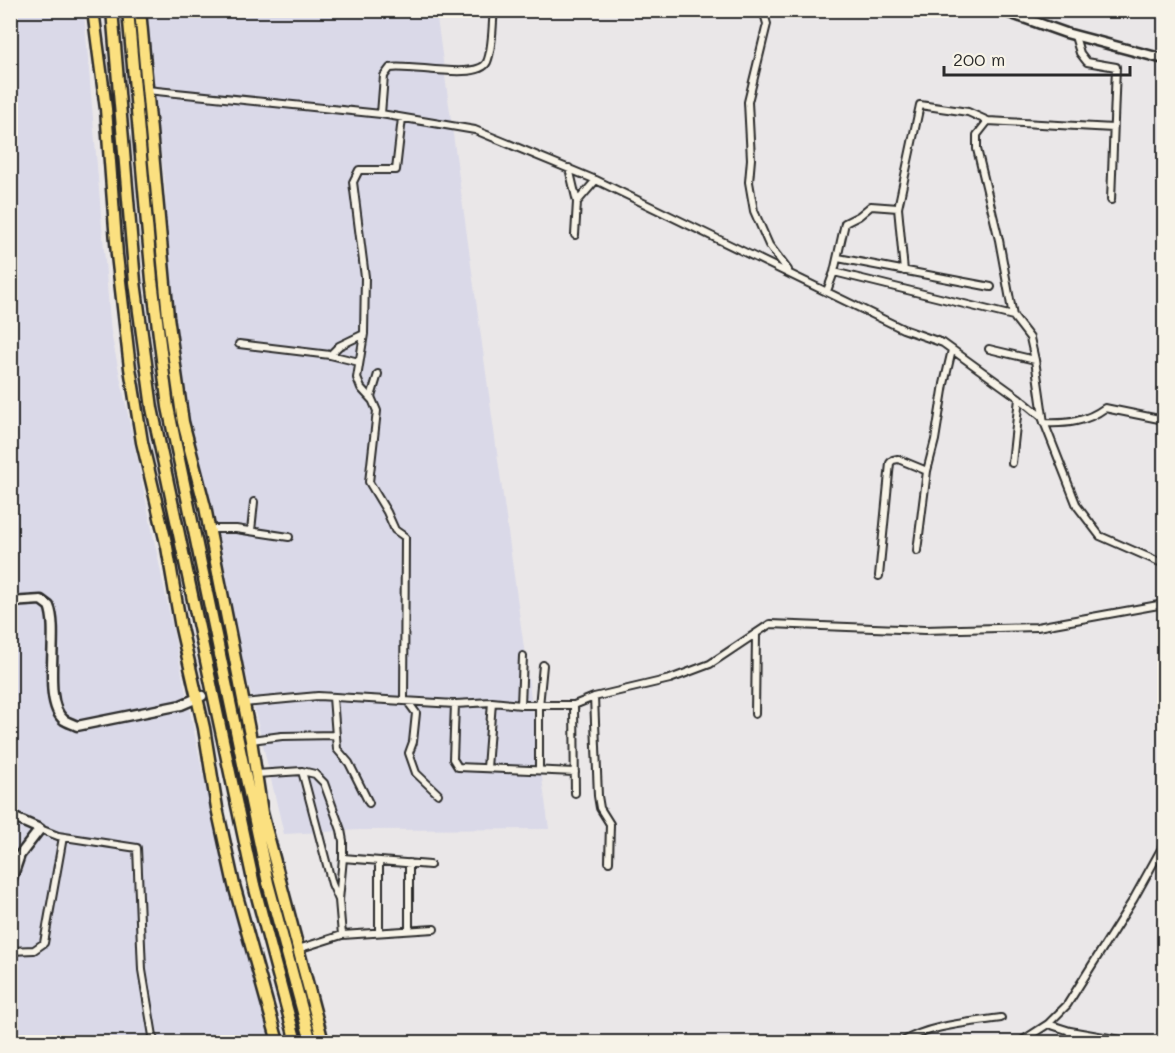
<svg xmlns="http://www.w3.org/2000/svg" width="1175" height="1053" font-family="Mali,sans-serif">
<style>
.built{fill:#dad9e8}
.lines{fill:none;stroke-linecap:round;stroke-linejoin:round}
.street-tunnel{stroke:#c4c1c2;stroke-width:6;stroke-dasharray:6 3;stroke-linecap:butt}
.street-casing{stroke:#2b2b2b;stroke-width:10}
.secondary-casing{stroke:#2b2b2b;stroke-width:13}
.highway-casing{stroke:#2b2b2b;stroke-width:15}
.street{stroke:#f7f3e8;stroke-width:6}
.secondary{stroke:#f7f3e8;stroke-width:8}
.highway{stroke:#fbe080;stroke-width:10}
</style>
<rect width="100%" height="100%" fill="#eae7e8"/>
<filter id="ink" filterUnits="userSpaceOnUse"><feTurbulence type="fractalNoise" baseFrequency=".0167" numOctaves="2"/><feDisplacementMap in="SourceGraphic" scale="12" xChannelSelector="R" yChannelSelector="G"/><feConvolveMatrix kernelMatrix="1 2 1 2 8 2 1 2 1" color-interpolation-filters="sRGB"/></filter>
<g filter="url(#ink)">
<!-- built -->
<path class="built" d="M10,11H84L111,333L203,774L218,837L274,1042H11Z
M144,11H436L549,829L360,830L284,834L191,442L168,287L165,185Z"/>
<g class="lines">
<!-- street-tunnel -->
<path class="street-tunnel" d="M202,696L234,691"/>
<!-- street casing -->
<g class="street-casing">
<path id="street" d="M763,10L767,24L748,102L751,159L749,182L754,211L769,245L788,270
M1075,36L1080,53L1087,62L1116,67L1111,200
M147,90L381,114L475,130L596,180L903,329L943,343L1019,398L1042,417L1077,506L1100,536L1164,564
M381,114L384,76L390,68C410,64 478,81 487,62C493,48 492,26 494,10
M988,121L977,135V149L999,240L1013,316
M569,168L577,202L575,235
M577,202L596,180
M838,258L991,287
M904,271L898,208L920,105L968,112L988,121L1113,128
M834,272L1013,316L1030,338L1035,360L1044,423C1067,424 1086,422 1105,408L1164,420
M827,291L834,272L845,223L859,216L871,206L898,208
M239,344L330,355L359,362
M989,349L1035,360
M330,355L339,346L364,334
M378,374L371,397L377,411L369,482L387,512L395,530L405,537L404,701
M372,400L361,388L357,378L364,334L365,277L353,182L359,170H396L402,118
M1012,463L1019,398
M209,529H236L289,537
M251,531L254,502
M917,551L927,471L935,440L944,384L952,350
M879,576L890,463L893,460L898,459L927,471
M333,697L337,749L349,763L369,803
M594,697L598,796L600,808L610,824L609,862
M408,702L416,713L413,742L409,753L416,773L438,794
M243,703L318,696L455,704L492,702L521,705H574L594,697L670,679L710,664L770,624L925,630L1037,627L1164,604
M455,704L453,759L458,767L575,772
M521,705L523,656
M574,705L575,793
M755,714L756,634
M251,740L282,736L335,735
M487,768L492,702
M539,770V706L543,665
M302,771L332,884L339,900
M256,774L302,771L315,774L324,783L341,830L343,841V858L339,900L342,935
M40,829L58,836L137,848L142,970L154,1042
M343,858L430,865
M379,861V932
M409,863V930
M298,949L342,935L434,929
M10,951L34,950L44,943L63,837
M1048,1024L1070,1031L1132,1042
M902,1042C930,1025 968,1023 1001,1018
M1020,1042L1048,1024L1067,1005L1133,900L1164,844
M1069,1042L1070,1031"/>
</g>
<!-- secondary casing -->
<g class="secondary-casing">
<path id="secondary" d="M1001,10L1066,33L1164,59
M10,602L41,600L49,606C60,631 41,702 64,720C67,722 73,724 77,726L181,705L202,696
M10,816L40,829L20,855L10,884"/>
</g>
<!-- highway casing -->
<g class="highway-casing">
<path id="highway" d="M93,10L106,109L117,255L130,368L142,442L167,547L181,628L204,728L217,808L234,885L278,1042
M112,10L135,282L152,408L254,885L296,1042
M128,10L152,280L168,407L268,883L311,1042
M140,10L168,317L183,422L205,507L251,740L262,813L323,1042"/>
</g>
<!-- street -->
<use href="#street" class="street"/>
<!-- secondary -->
<use href="#secondary" class="secondary"/>
<!-- highway -->
<use href="#highway" class="highway"/>
</g>
</g>
<!-- margin -->
<rect width="1175" height="1053" fill="none" stroke="#f7f3e8" stroke-width="36"/>
<rect x="18" y="18" width="1139" height="1017" fill="none" stroke="#2b2b2b" stroke-width="2" filter="url(#ink)"/>
<!-- scale -->
<path d="M944 66v9h186v-9" fill="none" stroke="#2b2b2b" stroke-width="3"/>
<text x="953" y="66" font-size="18" fill="#2b2b2b" stroke="#f7f3e8" stroke-width="4.5" paint-order="stroke">200 m</text>
</svg>
